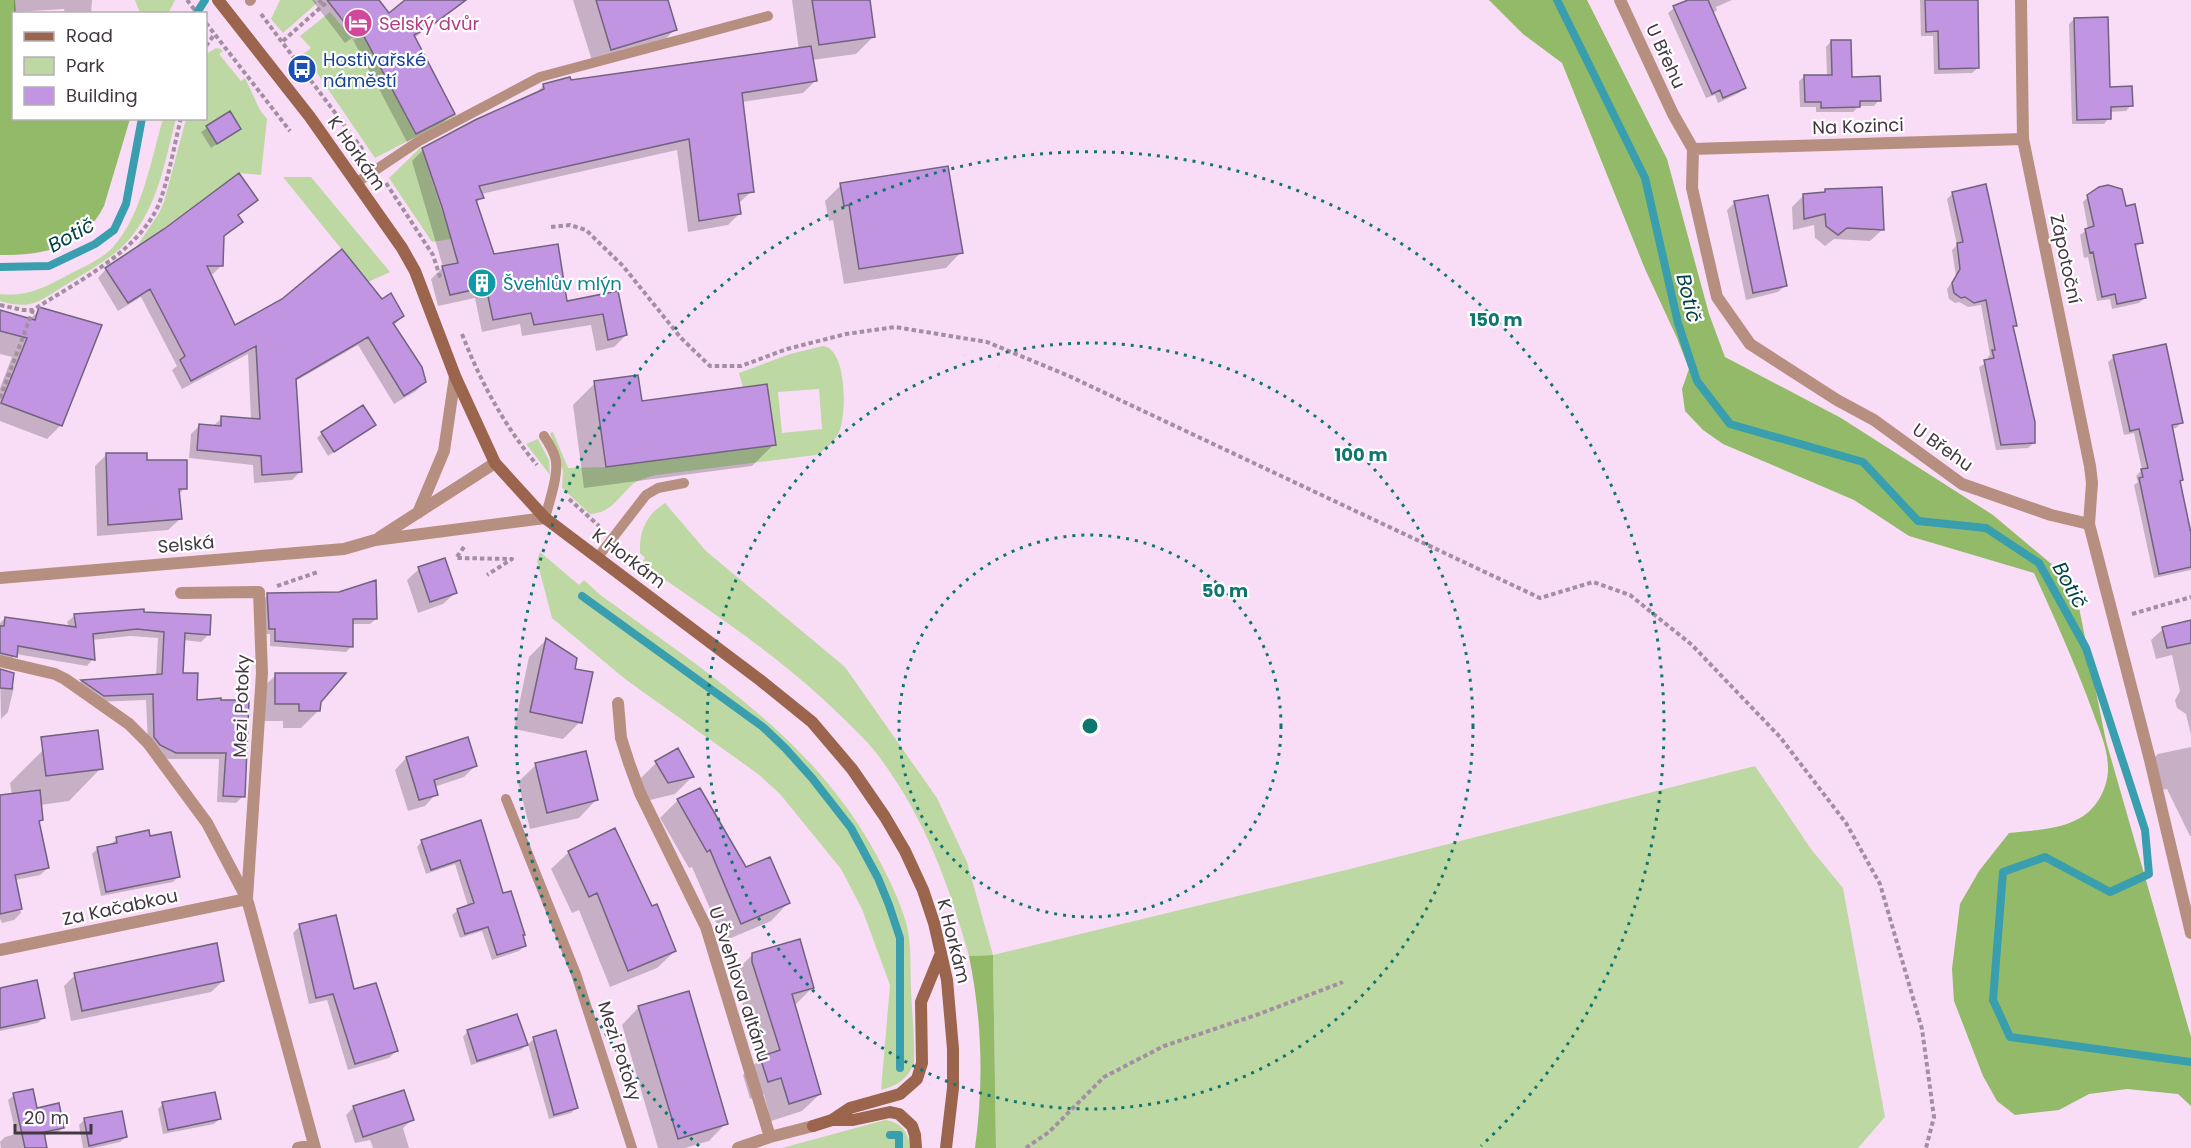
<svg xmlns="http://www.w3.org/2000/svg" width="2191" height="1148" font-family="Poppins,sans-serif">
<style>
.green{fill:#bed8a4;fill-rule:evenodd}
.forest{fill:#93ba69}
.shadow{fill:#0003}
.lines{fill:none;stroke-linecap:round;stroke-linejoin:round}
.stream{stroke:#399eae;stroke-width:8}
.building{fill:#c195e2;stroke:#71627d;stroke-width:1.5}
.path{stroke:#a38fa1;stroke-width:4;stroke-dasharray:4.5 3;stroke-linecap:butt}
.lane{stroke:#b68f80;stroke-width:10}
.street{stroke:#b68f80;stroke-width:12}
.secondary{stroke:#9b644d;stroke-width:12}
.ring{fill:none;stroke:#0f766e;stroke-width:3;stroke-dasharray:3 6}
.labels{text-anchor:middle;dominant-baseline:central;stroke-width:4.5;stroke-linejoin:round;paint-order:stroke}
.hotel-label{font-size:18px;fill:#b23c85;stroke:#fff;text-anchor:start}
.street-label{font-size:18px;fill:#433842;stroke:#fff}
.transit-label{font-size:18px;fill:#164399;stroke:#fff;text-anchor:start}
.culture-label{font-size:18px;fill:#0d838f;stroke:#fff;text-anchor:start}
.water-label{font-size:20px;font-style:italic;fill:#004149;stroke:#fff}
.centre{fill:#0f766e;stroke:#fff;stroke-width:3}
.ring-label{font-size:18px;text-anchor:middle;font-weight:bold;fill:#0f766e;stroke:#fff;stroke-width:4.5;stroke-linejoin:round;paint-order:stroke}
</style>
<rect width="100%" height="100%" fill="#f9ddf7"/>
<!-- green -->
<path class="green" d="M135,0H175L168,14L140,13Z
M280,0H314L317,3L283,33L271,19Z
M330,12L354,40L363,33L452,109L456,116L375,158L315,70L302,55L311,48L300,36Z
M216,48L221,49L223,51L219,54L241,81L245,78L260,110L267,119L261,175L239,173L135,249L159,213L164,202L186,119L206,118V54ZM230,111L241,129L217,144L206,126Z
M163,119H176C164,164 157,214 121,248C105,262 85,273 67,284C41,300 32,311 0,301V294C25,297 44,288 66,276C81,268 101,260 113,247C142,215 151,159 163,119Z
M421,147L451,239L432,242L389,178Z
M283,177H311L390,272L368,282Z
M823,346C847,348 847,415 839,432C834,443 825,449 816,455L656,475C648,477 640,479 633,484C618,497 612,513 590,514L562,488L563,471L550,433L553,432L568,468L606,467L775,445L767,384L743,387L739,373L790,354ZM819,389L822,429L782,433L778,392Z
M538,439L549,460L550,475L526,444Z
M665,503L706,551L845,667L937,798L967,862L993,955L1346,870L1755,766L1811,849L1843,888L1885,1117L1858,1148H996L993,955L969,956C949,885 925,818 880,758C871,745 858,733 847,722C786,660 713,613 642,564L645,558L640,553C639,531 646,515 665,503Z
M540,552L579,585L584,580L599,594C704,671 814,738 877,856C888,877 899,899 906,922C912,944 910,968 911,990C912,1014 915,1039 914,1063C908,1079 897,1086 881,1090L890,985L862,909L841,869L780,794L758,774L625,679L552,618L537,561Z
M885,1120C901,1122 909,1132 910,1148H782Z"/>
<!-- forest -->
<path class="forest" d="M0,0H15L16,13L14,14V118L130,119L104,206C82,249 44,255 0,255Z
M1489,0H1587L1667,159L1709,314L1725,357L1841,418L1993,515L2074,583L2106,741L2191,1037V1106L2178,1094L2127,1089L2089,1094L2059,1110L2015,1115L1997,1101L1983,1076L1954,1001L1952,969L1960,904L1979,871L2009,833C2033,830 2059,830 2080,818C2097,809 2108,787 2108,769C2108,747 2098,727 2091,707C2074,661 2054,617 2034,573L1909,536L1854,500L1723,444L1703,430L1685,411L1682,389L1689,369L1677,338L1645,269L1562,63L1523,34Z
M993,955L996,1148H975C984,1083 982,1020 969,956Z"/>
<!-- shadow -->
<path class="shadow" d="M14,0H92L91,14H65L64,9L14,12Z
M312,0H377L388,15L408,0H467L414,38L453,113L444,122L407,142L352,38L345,43Z
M573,0H666L675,29L658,47L594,67Z
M792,0H868L874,36L856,54L812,60L815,81L803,93L742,102L752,191L738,204L740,213L728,225L688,232L677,150L481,194L482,197L476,203L493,256L565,302L617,292L626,335L614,347L596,351L591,325L522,336L520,324L482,332L475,298L438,306L431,279L443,267L412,161L424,149L534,95L544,85L799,50Z
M1686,0H1732L1716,7L1717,10L1712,14L1745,88L1739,93L1718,103L1715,95L1706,98L1668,13L1674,8L1687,2Z
M1920,0H1976L1978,68L1972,73L1934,74L1933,36H1921Z
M2074,19L2109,89L2131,105L2126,111L2109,112V118L2104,124H2072L2069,24Z
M1831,41L1851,79L1879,100L1874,106H1859L1853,112H1816V107H1800L1799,81L1805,76H1827L1826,47Z
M230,113L239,129L211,148L201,132Z
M841,185L961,252L946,268L844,284L833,220L829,221L825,201Z
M2109,186L2121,190L2125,208L2141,242L2135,248L2145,298L2139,303L2112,309L2110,299L2097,301L2088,257L2084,258L2080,235L2088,229L2083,202L2094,191Z
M1825,190L1882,230L1870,241L1834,239L1825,246L1815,238L1814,225L1793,230L1792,207L1804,195L1822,194Z
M1953,193L2015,325L2012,328L2034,443L2028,448L1996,450L1979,367L1989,361L1988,357L1990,355L1981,305L1968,307L1959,302L1955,303L1949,299L1947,289L1956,276L1952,250L1957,245L1947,199Z
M1766,196L1786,285L1778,292L1746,300L1727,210L1734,203Z
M256,199L237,216L241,222L223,237L222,265L213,274H209L234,327L382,301L403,316L393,326L425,382L416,391L394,404L358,345L294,382L301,471L292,480L254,483L253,465L189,458L191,434L200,425L213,426L222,418L251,420L248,354L182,389L172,370L177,366L141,297L118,311L98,278L106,269Z
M40,309L61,425L47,439L0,421V388L12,357L0,354V311L29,320Z
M2114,357L2182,422L2176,428L2171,429L2181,480L2179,482L2189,531H2191V570L2154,578L2134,485L2138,482L2136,476L2142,470L2134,433L2124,435L2108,362Z
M595,383L640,403L774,444L752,466L584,488L573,405Z
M374,425L328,456L317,438L322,433Z
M107,454L145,462L185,488L178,495L180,519L168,530L97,536L95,466Z
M419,569L455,593L443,604L418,613L407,580Z
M268,595L376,619L370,624H351V647L346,652L270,646V634H264L263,600Z
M143,614L208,635L201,642L183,640L182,675L195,701L220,700L243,796L236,803L217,802L219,759H168L153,752L148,745L146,700L96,702L75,688L81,681L156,676L158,638L130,636L92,640L93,659L87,666L16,654L8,663L0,661V623L5,618L69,627L67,622L74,616Z
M2191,622V735L2186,714L2177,708L2175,700L2180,691L2172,655L2156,659L2151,640L2163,629Z
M546,640L573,670L580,722L563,739L514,729L529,657Z
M0,671L11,686L14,687L8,712L1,719Z
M276,675L319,702V710L301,728H283V721H258V692Z
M2191,747V836H2190L2167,789L2152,792L2146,765L2158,754Z
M43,750L101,768L69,801L40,805L42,820L38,823L48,868L40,875L15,880L21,913L14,920L2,923L0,919V797L12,795L10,783Z
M406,758L475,766L464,777L434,787L436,794L425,806L408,811L395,770Z
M656,763L692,777L675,794L650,800L639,780Z
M536,765L596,800L579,818L530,829L518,782Z
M678,800L745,869L788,903L771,921L724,941L692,867L689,868L660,818Z
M480,822L502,895L524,934L522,936L525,946L519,951L492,960L482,931L460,938L452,915L458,910L468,906L455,864L426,874L417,847L422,841Z
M149,838L178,877L173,882L101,896L92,854L97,849L111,844L117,839Z
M569,852L651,908L675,951L657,968L610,987L579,910L572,913L551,869Z
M300,926L353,991L396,1051L389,1058L348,1070L327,1000L309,1004L293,933Z
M753,954L813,987L795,1005L820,1094L802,1111L771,1121L764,1094L750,1099L743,1075L760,1059L735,980V972Z
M75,975L223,981L211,992L71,1021L64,986Z
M0,989L43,1018L38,1023L0,1031Z
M639,1007L726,1123L709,1141L685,1148H658L622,1025Z
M468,1031L526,1045L521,1050L471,1065L463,1037Z
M534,1039L576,1108L571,1113L549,1119L528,1044Z
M14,1095L63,1128L57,1133L43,1136L46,1148H1L0,1142L5,1137L16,1134L8,1100Z
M163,1104L219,1119L214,1124L163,1134L158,1109Z
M354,1107L412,1120L403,1128L409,1148H373L370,1140L355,1143L346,1115Z
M84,1120L126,1137L120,1142L94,1148H83L79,1125Z"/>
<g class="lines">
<!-- stream -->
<path class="stream" d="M1557,0L1645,178L1678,323L1697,381L1730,424L1863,462L1918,521L1986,528L2039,563L2086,648L2145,830L2149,874L2110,892L2045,857L2003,872L1993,1000L2010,1037L2191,1062
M196,14L205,0
M0,267L49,266L95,244L114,230L126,204L142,118
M582,596L763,727L785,748L812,778L851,828L878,878L889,905L900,938V1068
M890,1135H899V1148"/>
</g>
<!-- building -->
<path class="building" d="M327,0H379L389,13L405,0H466L435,23L414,35L455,114L416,134L361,31L355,36Z
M596,0H668L677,30L611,50Z
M812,0H870L875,37L819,45Z
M1688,0H1708L1746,88L1723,98L1720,90L1712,94L1673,6Z
M1925,0H1978L1979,68L1939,69L1938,31L1926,32Z
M2108,17L2110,87L2132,86L2133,106L2111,107V119L2077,120L2074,18Z
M1831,40H1851L1852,77L1880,76L1881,101H1860V107L1821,108V102H1805L1804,75H1832Z
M811,46L817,81L742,93L754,192L738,194L741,214L699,221L689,139L479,186L484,198L476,200L494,254L558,244L567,301L618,291L627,335L608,340L603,314L534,325L531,313L493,320L486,287L450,295L442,266L458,263L442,207L422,148L475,120L544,89L543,84L570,77L571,80Z
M230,111L241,129L217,144L206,126Z
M948,166L963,253L859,269L849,205L844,206L840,183Z
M239,173L258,200L238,215L243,222L224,236L223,266H207L235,325L282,299L342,249L382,299L391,293L404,316L393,323L422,367L426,382L404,396L368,337L296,379L302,472L262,475L261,456L197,450L199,424L221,426V416L260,419L256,346L191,381L180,360L185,356L150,289L128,303L105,268L164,229Z
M1986,184L2017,326H2013L2035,422V443L2001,445L1984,360L1994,358L1992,350H1995L1986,300L1974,303L1965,297L1961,298L1954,293L1952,283L1960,269L1957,243L1963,242L1952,192Z
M2108,185L2122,189L2126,206L2135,204L2143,243L2135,244L2146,298L2117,304L2115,294L2102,297L2093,252L2090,253L2085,229L2094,226L2087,195L2099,187Z
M1882,187L1884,230L1847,228L1838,235L1826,226L1825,214L1804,219L1803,194L1825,192V189Z
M1768,195L1787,286L1753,293L1734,201Z
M39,307L102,325L62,426L1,403L27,338L0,331V310L35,320Z
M2166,344L2183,423L2172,425L2183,480L2180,481L2191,533V567L2159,574L2139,478L2143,477L2141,469L2148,468L2139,429L2130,431L2113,355Z
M638,375L642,401L767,384L776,445L606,467L594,381Z
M363,405L376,425L334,452L321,432Z
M106,453H147V460H187V489H179L182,519L108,525Z
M445,558L457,593L430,602L418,567Z
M376,580L377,619H353V647L275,641V629H269L267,593L339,592Z
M144,609V612L211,615L210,635L185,633L183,673H198L197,700L221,698V700H249L245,797L223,796L226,753H176L160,745L154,737L153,694L104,696L81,680L162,674L164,632L137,629L93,634L95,660L18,646L17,657L0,653V626H4L5,617L76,627L74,614Z
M2191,620V643L2167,648L2162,627Z
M546,638L577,658L575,669L593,672L582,723L530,712Z
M0,669L14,673L12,689L0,688Z
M275,673H346L321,702L320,711H299V704H275Z
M98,730L103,769L46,776L41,737Z
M468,737L477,766L434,780L438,795L419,800L406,757Z
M678,748L694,777L668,783L655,761Z
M586,751L598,800L547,813L535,763Z
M700,788L746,867L770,857L790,903L741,924L710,850L707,852L677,799Z
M40,790L43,820L39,821L49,868L15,875L22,909L0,914V795Z
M481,820L503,893L511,891L525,935H523L526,946L497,955L488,927L465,934L457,909L474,903L460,860L431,870L421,840Z
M615,828L652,906L657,904L676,951L628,971L597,893L589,897L568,851Z
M149,830L150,836L171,832L180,877L106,892L97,847L117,843L116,837Z
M336,915L354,989L376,983L398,1051L355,1064L333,994L316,998L299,924Z
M800,939L814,988L792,994L821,1094L789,1104L781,1078L768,1082L760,1057L780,1050L752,962V953Z
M217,943L224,981L82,1011L74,973Z
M37,980L45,1018L0,1028V988Z
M689,991L728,1124L678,1139L638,1006Z
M517,1014L528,1045L477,1061L467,1030Z
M556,1030L578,1108L554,1115L533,1037Z
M33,1089L37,1108L59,1103L64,1128L44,1132L47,1148H25L13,1093Z
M404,1090L414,1120L363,1137L353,1106Z
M215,1092L221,1119L168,1130L162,1102Z
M122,1111L127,1137L89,1146L84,1118Z"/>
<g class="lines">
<!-- path -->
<path class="path" d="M187,0L198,14
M319,0L323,5
M261,14L366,154
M206,23L290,131
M283,41L328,1
M206,46L214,35
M386,183L433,255L441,280
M551,227L570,225L586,230L623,266L681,338L710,366H741L787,349L846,334L895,327L987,342L1069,376L1540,598L1593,582L1630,595L1692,645L1780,737L1846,823L1880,884L1922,1029L1934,1117L1926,1148
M0,305L22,310H33C76,282 138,253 159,204C169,177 174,146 181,118
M462,334C480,381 505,427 537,465
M0,398L33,310
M569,499L599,526
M464,547L456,558L512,559L487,575
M277,586L318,572
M2132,614L2191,597
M1026,1148L1049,1132L1104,1077L1164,1046L1259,1014L1343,982"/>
<!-- lane -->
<path class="lane" d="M250,1L251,0
M356,183L419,141L540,77L768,16
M544,436C548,442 553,450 555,457C560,472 549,502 545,518
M598,557L646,495L658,488L684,483
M506,799L576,974L632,1148"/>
<!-- street -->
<path class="street" d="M1620,0L1673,114L1693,149L1692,188L1717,297L1750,344L1837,400L1874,420L1962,484L2051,515L2089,524
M2021,0L2023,139L2090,466L2092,483L2089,524L2150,760L2191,933
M1693,149L2023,139
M418,513L444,451L455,376
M380,537L495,463
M0,578L344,549L375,540L545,518
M181,593L259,592L262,673L247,898
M0,661L55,674L65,679L129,724L148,743L207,823L247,899L315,1148
M618,703L621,738L629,763L640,793L706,927L770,1137
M0,950L247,899
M298,1148L314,1145
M738,1148L770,1137L813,1126"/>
<!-- secondary -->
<path class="secondary" d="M218,0L310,117L402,248L415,271L455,376L495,463L545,518L760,680L812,722L852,769L885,817L905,851L923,890L934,923L947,980L953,1049V1088L946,1148
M832,1120L850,1108L900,1094L917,1079L922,1063L921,1002L941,953
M813,1126L832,1120H853L890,1112L899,1114L912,1126L915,1135L916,1148"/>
</g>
<!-- distance rings -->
<g class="ring">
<circle cx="1090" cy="726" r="191"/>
<circle cx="1090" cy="726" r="383"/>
<path d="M699 1146A574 574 0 1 1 1481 1146"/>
</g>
<!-- icons -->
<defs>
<g id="hotel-disc" transform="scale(1.5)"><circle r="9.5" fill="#d1479c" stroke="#fff"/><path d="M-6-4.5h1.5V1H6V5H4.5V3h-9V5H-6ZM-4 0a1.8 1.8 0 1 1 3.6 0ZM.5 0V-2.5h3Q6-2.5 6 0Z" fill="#fff"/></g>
<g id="bus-disc" transform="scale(1.5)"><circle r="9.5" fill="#1a4fb4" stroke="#fff"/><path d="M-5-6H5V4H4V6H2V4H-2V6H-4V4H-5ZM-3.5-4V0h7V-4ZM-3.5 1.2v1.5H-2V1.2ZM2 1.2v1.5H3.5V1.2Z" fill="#fff"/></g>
<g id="building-disc" transform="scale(1.5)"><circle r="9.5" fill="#0f9aa8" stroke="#fff"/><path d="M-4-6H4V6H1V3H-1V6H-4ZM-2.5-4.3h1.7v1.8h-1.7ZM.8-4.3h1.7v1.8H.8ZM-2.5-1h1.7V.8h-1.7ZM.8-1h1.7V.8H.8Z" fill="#fff"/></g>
</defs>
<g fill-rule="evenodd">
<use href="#hotel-disc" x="358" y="23"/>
<use href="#bus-disc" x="302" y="69"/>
<use href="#building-disc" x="482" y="283"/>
</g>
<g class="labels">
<!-- hotel labels -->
<g class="hotel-label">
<text x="379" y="23">Selský dvůr</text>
</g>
<!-- street labels -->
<g class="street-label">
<text transform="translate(1666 56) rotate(65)">U Břehu</text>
<text transform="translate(1858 126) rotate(-2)">Na Kozinci</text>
<text transform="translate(357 153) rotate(55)">K Horkám</text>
<text transform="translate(2066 259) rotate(78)">Zápotoční</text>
<text transform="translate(1943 447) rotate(35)">U Břehu</text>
<text transform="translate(186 544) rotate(-5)">Selská</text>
<text transform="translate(629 558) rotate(37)">K Horkám</text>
<text transform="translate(241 706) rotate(-88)">Mezi Potoky</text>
<text transform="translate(120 907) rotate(-12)">Za Kačabkou</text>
<text transform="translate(954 941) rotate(76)">K Horkám</text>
<text transform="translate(740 984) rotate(72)">U Švehlova altánu</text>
<text transform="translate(620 1051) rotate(72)">Mezi Potoky</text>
</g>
<!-- transit labels -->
<g class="transit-label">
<text x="323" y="59">Hostivařské<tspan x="323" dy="21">náměstí</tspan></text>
</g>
<!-- culture labels -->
<g class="culture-label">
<text x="503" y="283">Švehlův mlýn</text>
</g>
<!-- water labels -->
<g class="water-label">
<text transform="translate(71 235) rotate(-29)">Botič</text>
<text transform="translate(1689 298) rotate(76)">Botič</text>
<text transform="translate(2070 585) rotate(61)">Botič</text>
</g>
</g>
<circle cx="1090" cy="726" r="9" class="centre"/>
<g class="ring-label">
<text x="1496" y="326">150 m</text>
<text x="1361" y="461">100 m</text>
<text x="1225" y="597">50 m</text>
</g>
<!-- legend -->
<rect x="12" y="12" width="195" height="108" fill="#ffffff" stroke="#b4afb3" stroke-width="1.5"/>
<rect x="24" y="32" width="30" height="9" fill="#9b644d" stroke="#b4afb3" stroke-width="1.5"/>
<text x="66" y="42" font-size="18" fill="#433842">Road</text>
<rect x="24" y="57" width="30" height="18" fill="#bed8a4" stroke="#b4afb3" stroke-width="1.5"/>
<text x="66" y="72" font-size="18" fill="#433842">Park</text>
<rect x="24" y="87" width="30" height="18" fill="#c195e2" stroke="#b4afb3" stroke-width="1.5"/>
<text x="66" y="102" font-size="18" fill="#433842">Building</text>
<!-- scale -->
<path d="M15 1124v9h76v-9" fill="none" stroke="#433842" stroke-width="3"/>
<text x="24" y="1124" font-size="18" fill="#433842" stroke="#ffffff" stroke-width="4.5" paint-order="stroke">20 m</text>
</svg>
